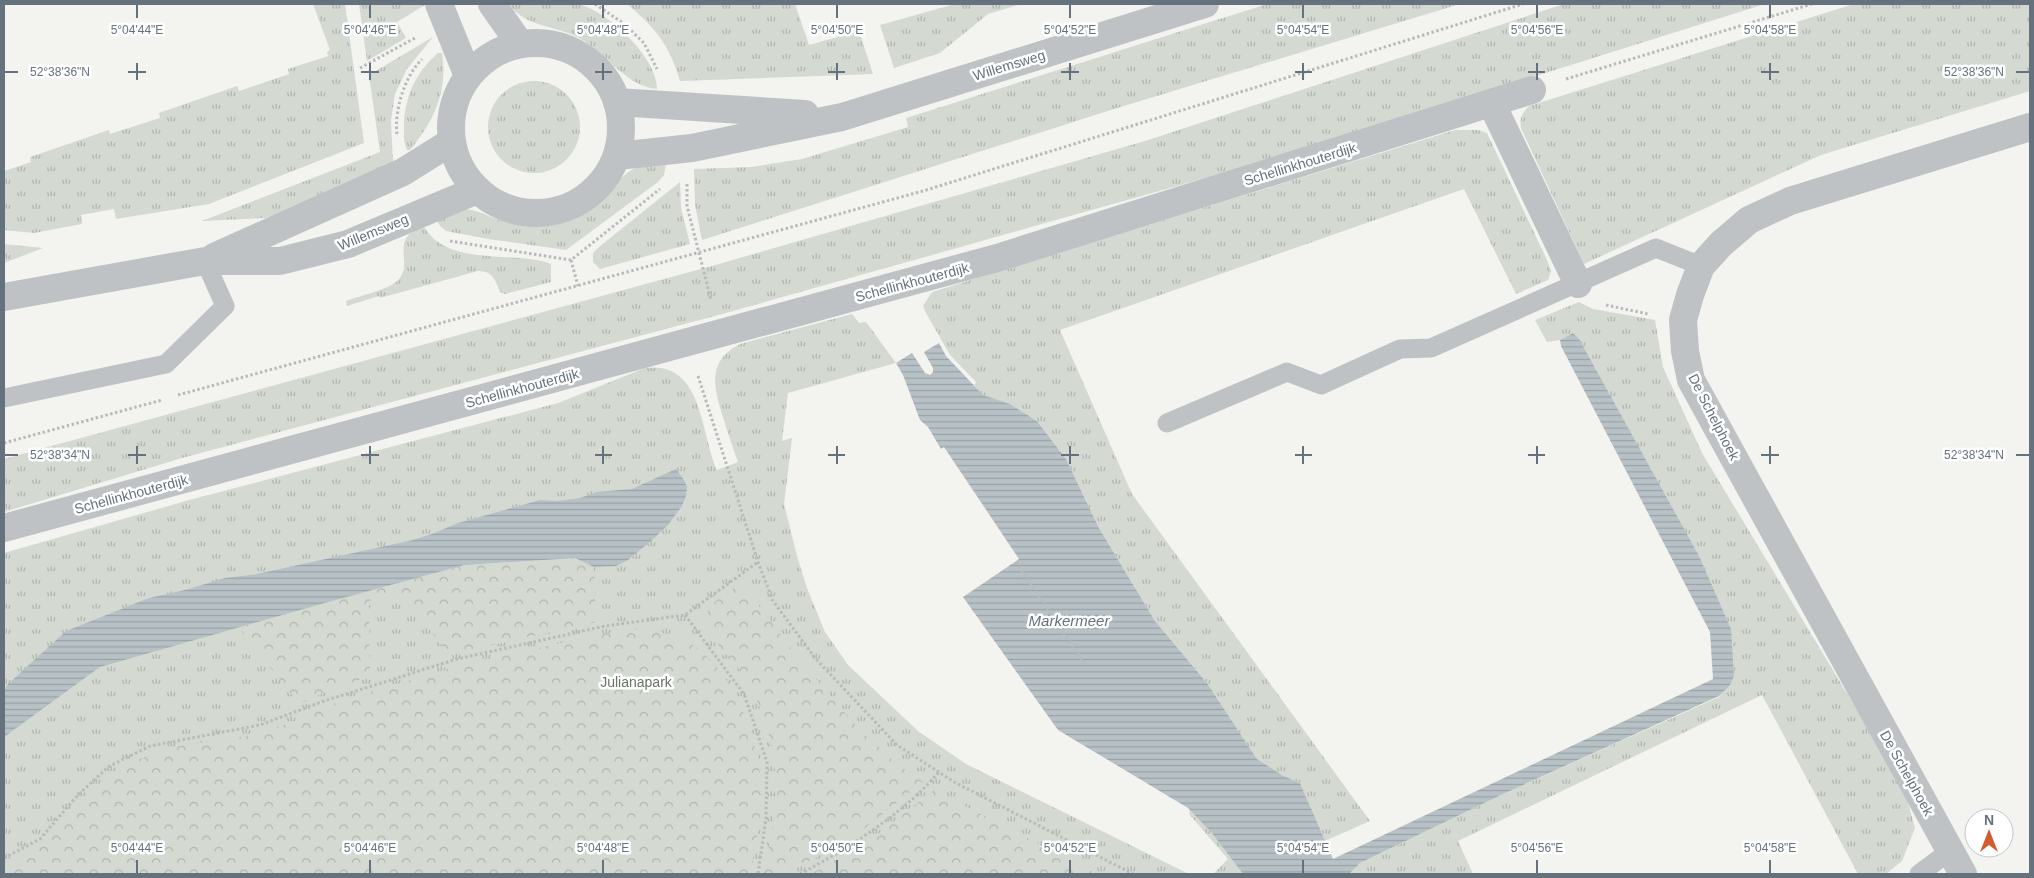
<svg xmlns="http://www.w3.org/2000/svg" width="2034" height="878" font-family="Arial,sans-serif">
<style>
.grass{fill:url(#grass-tufts)}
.forest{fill:url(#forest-crowns)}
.water{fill:url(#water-rules)}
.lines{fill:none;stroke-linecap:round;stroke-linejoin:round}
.path{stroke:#b8babc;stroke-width:3;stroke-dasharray:2.5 2.5;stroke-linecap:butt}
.service{stroke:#bfc2c5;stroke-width:19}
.minor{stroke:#bfc2c5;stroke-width:28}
.tertiary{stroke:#bfc2c5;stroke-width:28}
.ticks{fill:none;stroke:#65727e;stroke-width:2}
.labels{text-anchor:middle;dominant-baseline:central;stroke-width:5;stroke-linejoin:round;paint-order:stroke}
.street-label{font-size:14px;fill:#65727e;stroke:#fff}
.park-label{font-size:14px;fill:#667663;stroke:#fff}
.water-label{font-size:15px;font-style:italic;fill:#61737b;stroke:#fff}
.ticks-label{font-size:12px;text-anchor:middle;fill:#65727e;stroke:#fff;stroke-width:5;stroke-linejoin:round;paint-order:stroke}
</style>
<defs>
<pattern id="grass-tufts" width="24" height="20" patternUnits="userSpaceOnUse" patternTransform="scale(1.25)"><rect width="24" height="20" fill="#d4dad1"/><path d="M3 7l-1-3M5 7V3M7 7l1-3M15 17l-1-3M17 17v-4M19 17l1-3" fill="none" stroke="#b0b5af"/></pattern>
<pattern id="forest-crowns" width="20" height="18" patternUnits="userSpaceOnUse" patternTransform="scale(1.25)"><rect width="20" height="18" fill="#d4dad1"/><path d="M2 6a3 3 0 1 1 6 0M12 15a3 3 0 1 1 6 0" fill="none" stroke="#b0b5af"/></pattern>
<pattern id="water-rules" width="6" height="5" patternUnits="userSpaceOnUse" patternTransform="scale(1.25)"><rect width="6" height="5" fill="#b8c2c6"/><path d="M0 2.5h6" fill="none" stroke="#99a2a6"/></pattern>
</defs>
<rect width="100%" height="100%" fill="#f3f3f0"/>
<!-- grass -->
<path class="grass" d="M313,4H345L364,143L209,204L116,219L114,209L81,215L82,224L34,233L4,230V171L31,162L30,157L109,130L110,134L160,118L159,113L237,86L239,91L289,74L288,69L328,56L327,52L330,50Z
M359,4H424L425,5L397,22L406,38L367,61Z
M508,4C524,4 541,4 557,4C564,4 571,3 577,4C606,9 658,58 657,89C621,85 605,48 573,35C549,25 526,26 508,4Z
M627,4H795L809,45L859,31L873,74L680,81C670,46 655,27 627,4Z
M955,4H1021L988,14L940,53L894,68L880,25Z
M1267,4H1460L1114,109L702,240L695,205L694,169L751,167L802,159L908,127L906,118Z
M1564,4H1765L1266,161L726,313L182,458L4,512V459L719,264L1145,141Z
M1854,4H2030V91L1821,155L1584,264L1521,128C1519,118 1523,112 1529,106Z
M433,37L407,69L395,94L391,121L393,162L282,214L265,218L202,221L380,152L369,75Z
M438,53H442C448,91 434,121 410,150H407C404,144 404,137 404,131C403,100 415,73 438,53Z
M488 127a46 46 0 1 1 92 0a46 46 0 1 1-92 0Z
M1455,130H1478L1487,133L1547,260L1551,271L1548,280L1516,294L1464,189L1060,330L1132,494L1370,821L1325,841L1300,783L1282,775L1257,759L1207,683L1155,621L1099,528L1066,459L1037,421L1010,404L983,396L974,385L976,382L950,355L926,313L923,306L932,292Z
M666,164L664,175L658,182L566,250L488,239L446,231L441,227L434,217C442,214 451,209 459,209C474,208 486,215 499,220C517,226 537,228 556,223C576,218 593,208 608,193C618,182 627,169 643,165C650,163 659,164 666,164Z
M680,182L681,208L690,244L600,269L593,262V253L599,247Z
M423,225C446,268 512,250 551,264V282L505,294L500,292C495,280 493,271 478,271L380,298L379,296L347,306L346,301C359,296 388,290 397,281C416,263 387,241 423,225Z
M4,244L43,248L4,263Z
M1579,302L1593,309L1655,320L1663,367L1702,453L1904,788L1915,828L1902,861L1886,874H1858L1762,695L1458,841L1473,874H1346L1351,872L1360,863L1501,795L1719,697L1734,676L1573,333L1560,340L1547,342L1535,320Z
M852,314L859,323L866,322L896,363L788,393L782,441L792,438L784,504L797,556L807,588L825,632L848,665L918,731L966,764L1189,874H4V553L193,499L558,403L645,368C703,360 700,432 717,470L738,462C732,446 727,430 722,414C713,384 708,361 740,344Z
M1190,809L1211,832L1243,874H1213L1228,859L1189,814Z"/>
<!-- forest -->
<path class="forest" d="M575,558L594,567L596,622L449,655L401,592L369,601L370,677L339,686L299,704L239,627L464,565Z
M736,587L744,589L750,594L802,663L859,729L900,766L923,782L865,828L834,848L784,874H762C783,804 782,734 741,672C732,659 708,638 706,623C705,603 723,597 736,587Z
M647,629C666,633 684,638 700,650C736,680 759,741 761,787C762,816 756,846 750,874H4V868L31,854L45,844L63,825L80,803L108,777L133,762L160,751L179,746L254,735L298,720L343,700L455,667L579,639L625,630Z
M934,790L936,791L1097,874H811L878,834Z"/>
<!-- water -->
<path class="water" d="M1573,333L1579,339L1699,556L1731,629L1734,676L1730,685L1719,696L1501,795L1360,863L1350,873L1346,874H1243L1211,832L1188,808L1058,730L963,597L1019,559L944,447L941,449L928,427L920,420L903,375L896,363L912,353L925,373L930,375L933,372V368L924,352L939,343L946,356L983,395L1010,404L1037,421L1066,459L1099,528L1155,621L1207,683L1257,759L1282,775L1300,783L1333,859L1713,679L1710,632L1561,346L1560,340Z
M676,469L684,480L687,487L686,496L682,506L668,525L650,542L628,560L616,566L594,567L575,558L464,565L321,604L100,667L4,737V691L8,684L66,631L149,598L185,590L225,578L257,574L413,540L432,534L458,523L540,500L557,501L580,498L597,492L632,489Z"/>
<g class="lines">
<!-- path -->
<path class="path" d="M595,4L623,23L644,43L657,69
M360,68L415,38
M1566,79L1812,4
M397,134C394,110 405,76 422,59
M687,184V206L711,300
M450,241L571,260L660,189
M571,260L578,286
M1606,305L1648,314
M698,376L758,562L773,601L815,658L897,745L954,782L1133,874
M178,395L923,191L1523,4
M4,443L162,400
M1016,562L1084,663
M685,615L744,694L767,762L766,819L758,874
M4,858L40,839L77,796L108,767L150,746L260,725L324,701L457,659L605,626L685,615L758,562
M800,874C850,847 902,815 939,772"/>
<!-- service -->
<path class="service" d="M4,398L166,364L225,306L205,261
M1167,423L1287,372L1321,385L1400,349L1431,348L1656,248L1701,266
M1919,874L1950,851"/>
<!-- minor -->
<path class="minor" d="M439,4L468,76
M492,4L520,44
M1492,104L1578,284
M4,528L997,258L1532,90
M1963,874L1691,380L1685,351L1683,320L1690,295L1701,266L1721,244L1749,220L1790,201L2030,127"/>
<!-- tertiary -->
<path class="tertiary" d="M451 128a85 85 0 1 1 170 0a85 85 0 1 1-170 0Z
M617,102L805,114
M617,156L692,148L842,117L1205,4
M214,257L403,172L451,142
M4,297L205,261H280L348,244L477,190"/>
</g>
<!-- ticks -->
<path class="ticks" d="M137,5V18M370,5V18M603,5V18M837,5V18M1070,5V18M1303,5V18M1537,5V18M1770,5V18M137,63V80M370,63V80M603,63V80M837,63V80M1070,63V80M1303,63V80M1537,63V80M1770,63V80M5,72H18M128,72H146M361,72H379M595,72H612M828,72H845M1061,72H1079M1295,72H1312M1528,72H1545M1761,72H1779M2016,72H2029M137,446V464M370,446V464M603,446V464M837,446V464M1070,446V464M1303,446V464M1537,446V464M1770,446V464M5,455H18M128,455H146M361,455H379M595,455H612M828,455H845M1061,455H1079M1295,455H1312M1528,455H1545M1761,455H1779M2016,455H2029M137,860V873M370,860V873M603,860V873M837,860V873M1070,860V873M1303,860V873M1537,860V873M1770,860V873"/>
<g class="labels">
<!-- street labels -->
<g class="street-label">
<text transform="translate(1009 65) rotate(-17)">Willemsweg</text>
<text transform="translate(1300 164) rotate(-17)">Schellinkhouterdijk</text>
<text transform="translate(373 232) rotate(-22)">Willemsweg</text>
<text transform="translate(912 282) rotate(-15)">Schellinkhouterdijk</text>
<text transform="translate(522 388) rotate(-15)">Schellinkhouterdijk</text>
<text transform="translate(1714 417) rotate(63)">De Schelphoek</text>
<text transform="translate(131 494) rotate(-15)">Schellinkhouterdijk</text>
<text transform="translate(1907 773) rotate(61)">De Schelphoek</text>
</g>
<!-- park labels -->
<g class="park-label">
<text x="636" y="682">Julianapark</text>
</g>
<!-- water labels -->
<g class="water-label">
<text x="1069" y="620">Markermeer</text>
</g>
</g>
<g class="ticks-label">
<text x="137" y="34">5°04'44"E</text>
<text x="370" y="34">5°04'46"E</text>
<text x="603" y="34">5°04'48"E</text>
<text x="837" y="34">5°04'50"E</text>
<text x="1070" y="34">5°04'52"E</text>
<text x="1303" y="34">5°04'54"E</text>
<text x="1537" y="34">5°04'56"E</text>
<text x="1770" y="34">5°04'58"E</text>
<text x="60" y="76">52°38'36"N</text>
<text x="1974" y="76">52°38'36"N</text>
<text x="60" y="459">52°38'34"N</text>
<text x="1974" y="459">52°38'34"N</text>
<text x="137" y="852">5°04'44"E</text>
<text x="370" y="852">5°04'46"E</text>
<text x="603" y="852">5°04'48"E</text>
<text x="837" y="852">5°04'50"E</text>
<text x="1070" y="852">5°04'52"E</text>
<text x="1303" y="852">5°04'54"E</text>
<text x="1537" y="852">5°04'56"E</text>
<text x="1770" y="852">5°04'58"E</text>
</g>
<!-- border -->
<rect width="2034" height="878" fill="none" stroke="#65727e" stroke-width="10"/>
<!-- north arrow -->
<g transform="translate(1989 833)"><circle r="24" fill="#ffffff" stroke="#c1c7cb"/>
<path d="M0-4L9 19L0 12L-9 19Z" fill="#d15b31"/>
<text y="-8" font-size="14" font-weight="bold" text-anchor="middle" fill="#65727e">N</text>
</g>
</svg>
